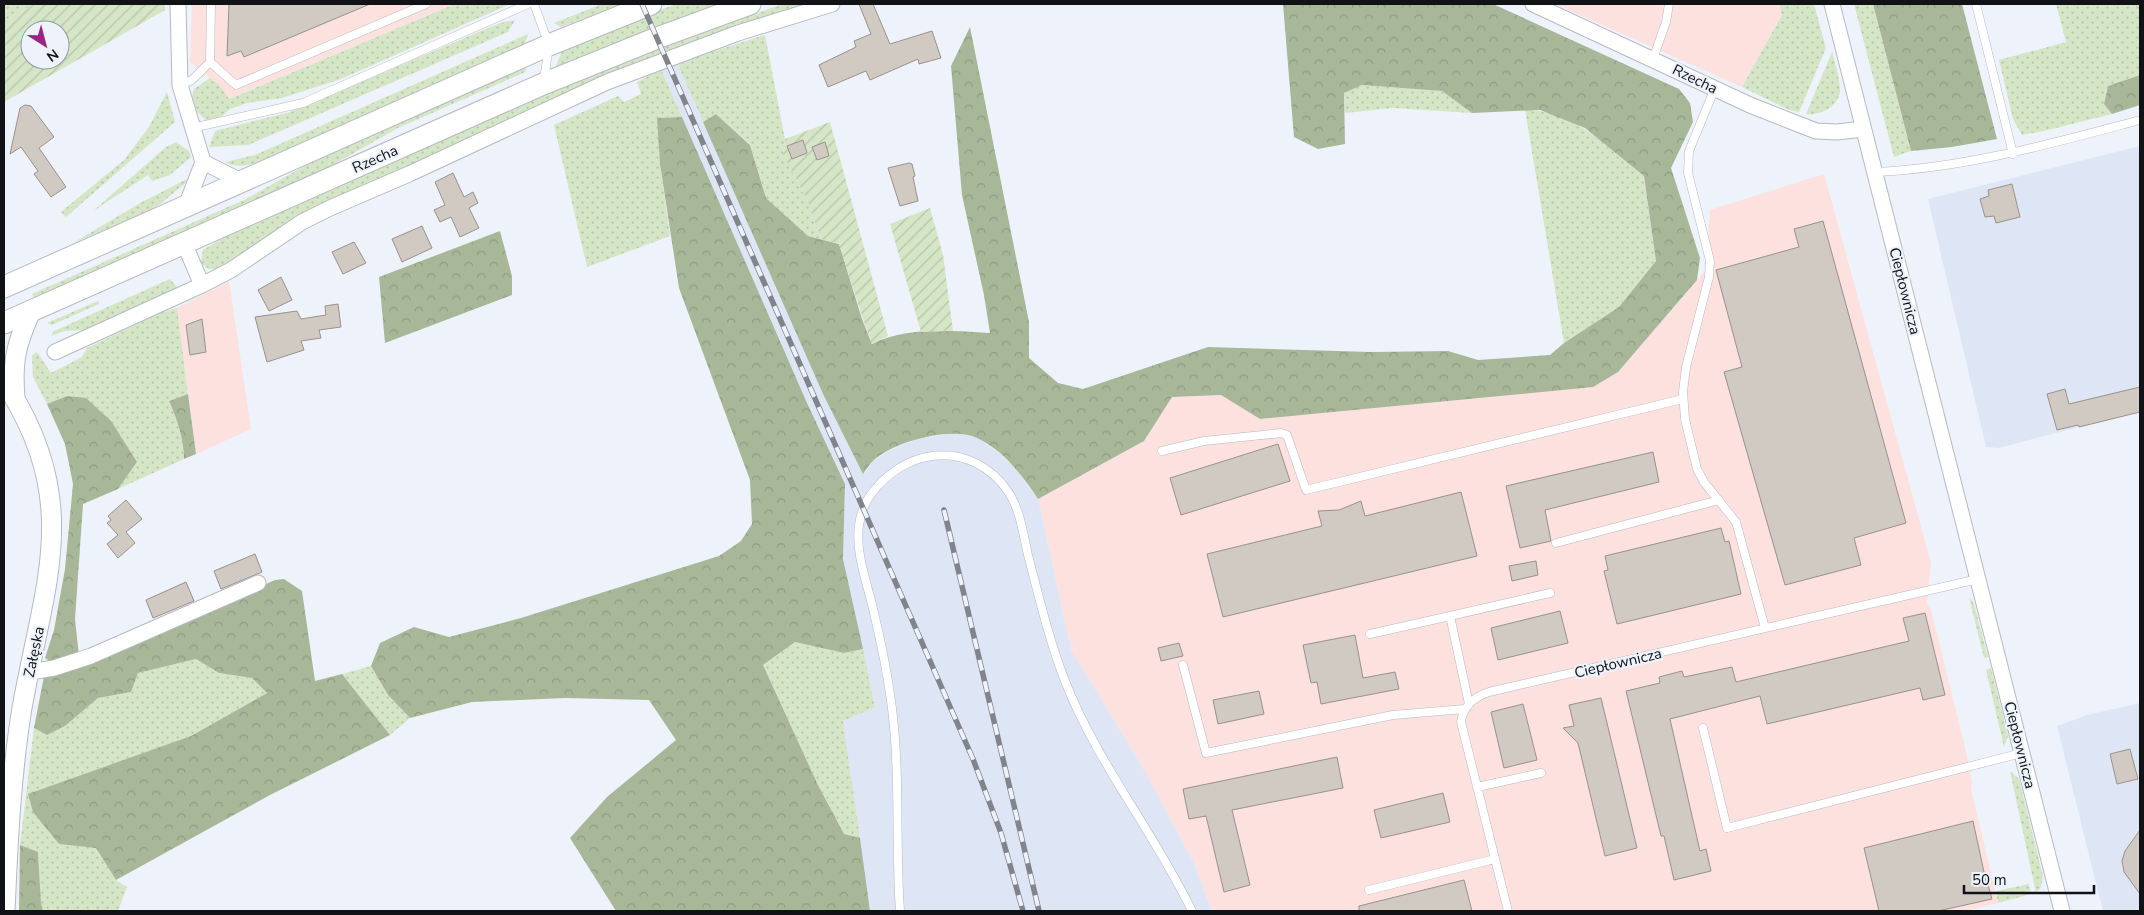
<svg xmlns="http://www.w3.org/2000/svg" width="2144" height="915" font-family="'Nunito Sans',sans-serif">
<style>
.commercial{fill:#fce1de}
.built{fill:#dee6f6}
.grass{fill:url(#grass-dots)}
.forest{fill:url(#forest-crowns)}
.garden{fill:url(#garden-furrows);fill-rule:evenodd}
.building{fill:#d1cac2;stroke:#98928b}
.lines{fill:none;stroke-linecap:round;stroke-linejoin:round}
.service-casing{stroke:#b5b9c2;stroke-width:9}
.minor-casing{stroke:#b5b9c2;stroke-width:17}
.tertiary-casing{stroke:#b5b9c2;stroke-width:21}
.secondary-casing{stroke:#b5b9c2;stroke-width:23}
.service{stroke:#fff;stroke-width:8}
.minor{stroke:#fff;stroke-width:15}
.tertiary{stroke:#fff;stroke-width:19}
.secondary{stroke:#fff;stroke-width:21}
.rail-casing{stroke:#81848a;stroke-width:5.5}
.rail{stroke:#eef2fb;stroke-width:4;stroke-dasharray:11;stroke-linecap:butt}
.labels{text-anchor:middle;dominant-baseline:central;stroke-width:4.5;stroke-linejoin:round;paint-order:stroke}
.street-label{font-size:15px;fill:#101215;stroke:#eef2fb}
</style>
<defs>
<pattern id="grass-dots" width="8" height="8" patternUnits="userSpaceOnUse" patternTransform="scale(1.25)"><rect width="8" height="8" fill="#d5e6c6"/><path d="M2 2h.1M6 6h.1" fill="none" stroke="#b6c4a9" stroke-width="1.8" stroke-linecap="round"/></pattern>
<pattern id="forest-crowns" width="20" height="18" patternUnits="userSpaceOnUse" patternTransform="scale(1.25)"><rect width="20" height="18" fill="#a7b798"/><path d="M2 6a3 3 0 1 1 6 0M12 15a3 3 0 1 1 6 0" fill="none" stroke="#8f9c82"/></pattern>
<pattern id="garden-furrows" width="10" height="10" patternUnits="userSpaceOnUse" patternTransform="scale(1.25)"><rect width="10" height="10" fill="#d5e6c6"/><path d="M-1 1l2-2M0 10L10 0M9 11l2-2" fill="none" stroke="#b6c4a9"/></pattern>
</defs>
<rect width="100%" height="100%" fill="#eef2fb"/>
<!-- commercial -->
<path class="commercial" d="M192,4H455L228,99L221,87L190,62Z
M1555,4H1779L1782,15L1742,87Z
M1824,174L1931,563L1927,603L1931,610L1964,743L1972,782L1971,789L1998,903L1966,911H1212L1193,861L1174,826L1139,761L1071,650L1038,499L1144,441L1172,397L1221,395L1260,419L1618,372L1706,270L1710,210Z
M229,281L251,429L196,454L177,308Z"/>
<!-- built -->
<path class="built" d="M677,63L823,394L864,474L873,461L890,450L917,439L954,433L976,437L998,452L1016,469L1038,499L1071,650L1139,761L1174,826L1193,861L1212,911H870L843,721L875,706L843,559L845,484L807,403L661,69Z
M2140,146V411L1999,448L1986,447L1928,199Z
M2140,703V911H2103L2057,726L2087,715Z"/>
<!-- grass -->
<path class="grass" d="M4,4H34L4,21Z
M455,4H510L341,79L282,98L247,103L230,109L222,116L207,121L196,111L191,101L194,89L210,78L221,87L229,99Z
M602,4H622L561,27L554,23Z
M677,4H716L656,28L649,14Z
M783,4H808L666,52L663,46Z
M1779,4H1814L1826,48L1799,112L1789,110L1742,87L1782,15Z
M1854,4H1873L1911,151L1894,157Z
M2056,4H2140V75L2108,86L2104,104L2112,114L2044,131L2022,135L2013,119L1999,60L2066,42Z
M645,16L650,30L555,69L562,50Z
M515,20L508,32L248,145L209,147L215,131L290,112L500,23Z
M528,34L525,43L515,48L280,153C262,160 243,172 225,162L255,155Z
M765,35L785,139L783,154L808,202L821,239L808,236L766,198L750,144L716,114L703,122L677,63Z
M658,47L661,55L297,217L222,267C213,270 207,271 201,262L203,250L233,232L530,101Z
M1832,52C1835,63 1839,76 1840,88C1841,105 1821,116 1806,114Z
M524,66L527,70L523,73L398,128L320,172L35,300L32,294L246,199L335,149Z
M661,69L682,117L658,118L660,164L670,236L587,267L554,125L618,96L624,102L641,94L637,82Z
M1362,85L1442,91L1472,113L1393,108L1345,113L1344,93Z
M167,92L175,122L66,217L61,212L124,160L149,127Z
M1525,110C1572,109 1610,148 1644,176L1656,261L1619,307L1564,343Z
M176,142L189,151L191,157L170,175L152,181L148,175L93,211L166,147Z
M187,179V182L154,209L73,243L142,202Z
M170,279L177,287L175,290L85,330L64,331L51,336L54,331L63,327Z
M98,301L99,304L52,325L47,323Z
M177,308L188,394L169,401C177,419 184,439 184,459L118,489L137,462L67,396L47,404L33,377L32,355L37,352L51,373L82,357L87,348L160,313Z
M1969,597L1974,604L1988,657L1984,658Z
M795,642L844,653L863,649L875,707L843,721L860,838L844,834L818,785L763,665Z
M196,659L219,673L252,678L267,693L191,736L119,763L59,843L96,848L116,880L127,887L118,911H43L41,903L38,852L20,845L34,728L47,735L65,726L98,698L131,692L138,673Z
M371,666L388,695L410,718L390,735L342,674Z
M1991,668L2008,736L2004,747L1986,670Z
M2010,771L2019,779L2043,876L2041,887L2036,893Z
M2029,884L2031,894L1998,903L1996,891Z"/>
<!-- forest -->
<path class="forest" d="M1283,4H1493L1679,89L1690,103L1693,122L1671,168L1700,258L1697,280L1618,372L1593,387L1260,419L1221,395L1172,397L1144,441L1038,499C1022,475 1003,450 977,438C951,426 892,442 872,462C869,465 866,470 863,474L823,394L703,122L716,114L750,145L766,198L808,236L839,244L862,319L872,344C908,326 951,331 990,333L984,295L962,195L951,66L970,27L1029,322V358L1058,383L1083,389L1208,347L1371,352L1448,351L1478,360L1550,355L1564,343L1619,307L1656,261L1644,176L1585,128L1540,110L1472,113L1442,91L1362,85L1344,93L1345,144L1318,149L1294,137Z
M1873,4H1962L1997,139L1952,147L1911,151Z
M2140,75V105L2112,114L2104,104L2108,86Z
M682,117L807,403L845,484L843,559L863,649L844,653L795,642L763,665L818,785L844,834L860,838L870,911H616L570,838L607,797L676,740L649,700L565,698L472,702L410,718L388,695L371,666L380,643L414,627L449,637L521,618L719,556L741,541L752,524L750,480L679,288L660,164L657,118Z
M500,231L512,276V295L385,343L379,277Z
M188,394L196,454L184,459C184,439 177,419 169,401Z
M67,396L86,398L111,421L137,462L118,489L83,504L75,619L79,656L51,662L45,658L54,630L65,569L73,484L65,444L47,404Z
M284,579L302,591L315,681L342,674L390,735L270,795L116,880L96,848L59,844L33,812L28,794L191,736L267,693L252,678L219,673L196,659L138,673L131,692L98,698L65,726L47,735L34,728L44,676L81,667L275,580Z
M20,845L38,852L41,903L43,911H19Z"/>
<!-- garden -->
<path class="garden" d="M34,4H165V10L4,102V21ZM30,30H60V60H30Z
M830,122L888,336L872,344L863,319L839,244L821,239L808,202L783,154L785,139Z
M930,208L943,255L953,331L921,332L890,224Z"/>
<!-- building -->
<path class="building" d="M229,4H370L244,57L241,51L227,56Z
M859,4H873L890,44L932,31L941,58L919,64L918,59L870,80L866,71L828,87L819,65L856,47L854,41L871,34Z
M25,105L31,106L54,137L39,148L66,187L51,197L34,174L38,171L21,147L10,154L20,108Z
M803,140L807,153L792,159L787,146Z
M825,142L829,156L817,160L812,147Z
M909,163L912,164L915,176L913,177L918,201L900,206L888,168Z
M453,173L464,197L473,192L478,203L469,208L479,228L460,237L451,217L440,222L434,210L445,205L435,182Z
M2012,184L2020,217L1996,223L1994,216L1985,217L1980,199L1989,196L1988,190Z
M1823,221L1906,523L1854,538L1861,565L1785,585L1724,372L1742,367L1716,270L1799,247L1794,229Z
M422,226L432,248L402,262L392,239Z
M354,242L366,263L343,274L332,252Z
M281,277L292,300L269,311L258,290Z
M338,304L341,327L319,330L321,338L301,341L304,350L267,362L255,317L297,311L301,319L326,315L325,306Z
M202,319L206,352L190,355L186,325Z
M2140,387V412L2079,427L2078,425L2057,430L2047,394L2065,389L2069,404Z
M1278,444L1290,481L1181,515L1170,478Z
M1653,452L1659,482L1545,510L1551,541L1520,548L1506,486Z
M1461,492L1477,556L1223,617L1207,554L1322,526L1318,511L1339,510L1361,501L1365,516Z
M126,500L142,519L126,532L135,543L118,558L107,544L118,535L107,523L111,520L108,516Z
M1721,528L1725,542L1729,541L1741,594L1617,624L1604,571L1608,570L1605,556Z
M255,554L262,572L221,589L214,571Z
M1536,561L1538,575L1512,581L1509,566Z
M186,582L194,601L153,618L146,600Z
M1560,611L1568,643L1498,660L1491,628Z
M1925,613L1945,695L1923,700L1920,688L1767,724L1760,696L1670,719L1700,851L1706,849L1711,871L1674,880L1664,836H1661L1626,691L1660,683L1659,677L1682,671L1684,677L1732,667L1736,682L1909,641L1903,618Z
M1355,635L1363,678L1395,672L1399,689L1321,704L1317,682L1311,683L1303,645Z
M1179,643L1183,656L1161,661L1158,648Z
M1259,691L1264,714L1218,724L1213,700Z
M1601,698L1637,848L1605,856L1578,743L1563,728L1574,726L1569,705Z
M1523,704L1537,760L1504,768L1491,712Z
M2130,749L2138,779L2117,784L2110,754Z
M1337,757L1343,788L1232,810L1250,885L1224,892L1206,816L1189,819L1183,789Z
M1443,793L1450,822L1381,838L1374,810Z
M1973,821L1987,886L1988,885L1992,899L1938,911H1879L1864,848Z
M2140,830V894L2124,872L2122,861L2125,851Z
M1464,880L1472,911H1359V906Z"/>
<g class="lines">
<!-- service casing -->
<g class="service-casing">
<path id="service" d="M534,4L549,45L544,80
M1976,4L2013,154
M1653,59L1666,22L1669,4
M210,62L211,4
M180,85L192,80L210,62L236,85L426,4
M1715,88L1689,151L1688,173L1710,261L1709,277L1686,367L1683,392L1685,419L1697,469L1704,482L1736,522L1765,628
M192,128L303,103L528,4
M1875,172C1966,168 2053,143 2140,120
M1162,451L1204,441L1281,433L1287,435L1306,490L1683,399
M1556,543L1719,500
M1450,616L1550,593
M1370,634L1450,616L1469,704
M1183,665L1206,753L1393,715L1465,709
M1703,728L1727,828L2022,753
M1477,787L1541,773
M1369,890L1495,859
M900,911C895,841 901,771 891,701C887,671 881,642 874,613C868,585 855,554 859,525C861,511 867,498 876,488C913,445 973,443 1007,490C1020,508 1023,533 1028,555C1039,597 1049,640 1065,681C1097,763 1154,832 1192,911
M1508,911L1461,722C1463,706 1474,697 1489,692L1978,579"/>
</g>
<!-- minor casing -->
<g class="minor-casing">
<path id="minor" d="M178,4L180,85L203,162L186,206
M1533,4L1750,105L1798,124L1816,131L1837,132L1863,129
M1832,4L2062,911
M203,162L241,181
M184,243L202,285
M55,352L202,285L231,270L302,222L330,208L409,174L607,82L738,33L832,4
M30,672L54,668L91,656L258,583"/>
</g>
<!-- tertiary casing -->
<g class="tertiary-casing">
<path id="tertiary" d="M4,381C83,503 45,579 22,708C11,775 8,843 5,911
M15,398C12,360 16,345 31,311"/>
</g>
<!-- secondary casing -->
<g class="secondary-casing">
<path id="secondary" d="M4,287L549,45L651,4
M4,323L543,84L657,38L750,4"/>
</g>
<!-- service -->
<use href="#service" class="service"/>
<!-- minor -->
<use href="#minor" class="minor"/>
<!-- tertiary -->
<use href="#tertiary" class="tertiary"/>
<!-- secondary -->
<use href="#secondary" class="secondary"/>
<!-- rail casing -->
<g class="rail-casing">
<path id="rail" d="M642,4L973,759L1001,833L1023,911
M944,510L1039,911"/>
</g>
<!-- rail -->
<use href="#rail" class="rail"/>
</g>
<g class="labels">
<!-- street labels -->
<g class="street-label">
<text transform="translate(1695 79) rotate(26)">Rzecha</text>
<text transform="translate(375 159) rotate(-24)">Rzecha</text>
<text transform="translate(1905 291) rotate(76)">Ciepłownicza</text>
<text transform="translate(34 652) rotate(-78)">Załęska</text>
<text transform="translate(1618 663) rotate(-13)">Ciepłownicza</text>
<text transform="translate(2020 745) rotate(76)">Ciepłownicza</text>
</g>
</g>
<!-- border -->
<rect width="2144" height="915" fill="none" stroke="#101215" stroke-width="10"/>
<!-- north arrow -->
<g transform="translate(45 45) rotate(144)"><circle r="24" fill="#eef2fb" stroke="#95989f"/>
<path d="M0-4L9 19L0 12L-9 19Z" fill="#972684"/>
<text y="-8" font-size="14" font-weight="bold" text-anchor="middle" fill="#101215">N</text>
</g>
<!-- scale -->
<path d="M1964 885v8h130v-8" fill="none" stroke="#101215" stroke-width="2.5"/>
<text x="1972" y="885" font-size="15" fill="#101215" stroke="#eef2fb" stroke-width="4" paint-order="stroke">50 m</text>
</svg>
